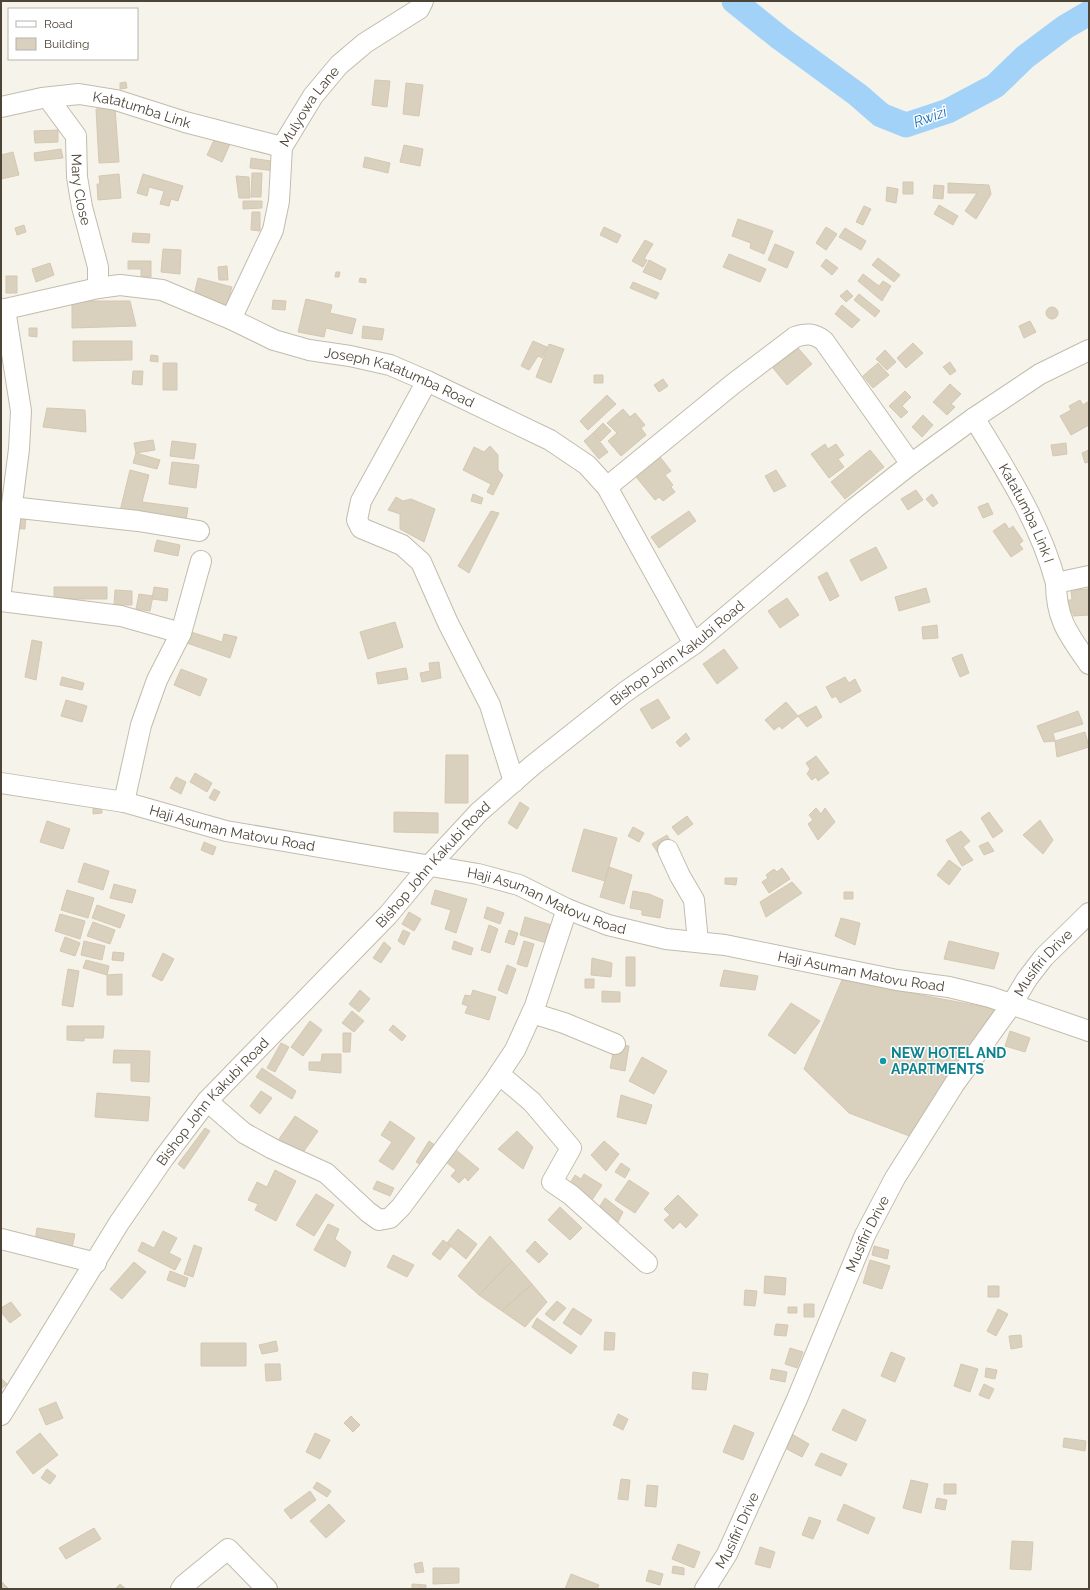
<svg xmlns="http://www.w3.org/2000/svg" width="1090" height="1590" font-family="Raleway,sans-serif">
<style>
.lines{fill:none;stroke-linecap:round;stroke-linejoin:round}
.river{stroke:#a2d2f8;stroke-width:25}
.building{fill:#dad0be;stroke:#d5c8b1}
.minor-casing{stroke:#c3bcab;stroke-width:22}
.minor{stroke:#fff;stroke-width:20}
.culture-dot{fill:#0f9aa8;stroke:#fff;stroke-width:1.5}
.labels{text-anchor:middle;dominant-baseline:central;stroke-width:3;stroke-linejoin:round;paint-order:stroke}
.street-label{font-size:14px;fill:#4c4437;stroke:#fff}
.culture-label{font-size:14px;font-weight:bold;fill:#0d838f;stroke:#fff;text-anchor:start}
.water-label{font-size:15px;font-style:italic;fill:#2277bc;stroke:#fff}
</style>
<rect width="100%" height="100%" fill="#f6f3ea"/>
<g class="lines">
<!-- river -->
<path class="river" d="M734,1L780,38L858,95L881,115L906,125L948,111L995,86L1025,57L1065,27L1089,13"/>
</g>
<!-- building -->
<path class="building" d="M375,80L390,81L387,107L372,105Z
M126,82L127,88L120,89V83Z
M406,83L423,85L419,116L403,114Z
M115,108L119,162L99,163L96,109Z
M58,130V142L35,143L34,131Z
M215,138L230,144L222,162L207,155Z
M404,145L423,149L420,166L400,162Z
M61,149L63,158L35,161L34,153Z
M13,152L19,175L1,179V155Z
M365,157L390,163L388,173L363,167Z
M251,158L277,162L276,171L250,168Z
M252,173H262L261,197H251Z
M119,174L121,198L98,200L97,184H100L99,176Z
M143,174L183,186L178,201L171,199L169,206L160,204L164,191L149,187L147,196L137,193Z
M236,176L249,177L250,198H239Z
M903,182H913V194H903Z
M948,183L989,185L991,194L976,219L965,211L977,193H948Z
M934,185L944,186L943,199L933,198Z
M887,187L898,189L896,203L886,201Z
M243,201H262V208L243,209Z
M939,205L958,216L953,225L934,214Z
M864,206L871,209L863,225L856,222Z
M252,212H260V231L251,230Z
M738,219L773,231L764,254L750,248L751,243L732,236Z
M24,225L26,232L17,235L15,228Z
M604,227L621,235L617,243L600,235Z
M826,227L837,234L826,250L816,243Z
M845,228L866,241L861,250L839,237Z
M133,233L150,234L149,243L132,242Z
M645,240L653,244L644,259L647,260L643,267L632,261Z
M775,244L794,252L787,268L768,260Z
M163,249L181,250L180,274L161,272Z
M729,254L766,269L760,282L723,267Z
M878,258L900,275L894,282L872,265Z
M826,259L838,268L832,275L821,266Z
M649,260L666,269L661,280L643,272Z
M128,261H151V277H141V269H128Z
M50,263L54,275L36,282L32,269Z
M227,266L228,280H219L218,267Z
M336,272H340L339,277H335Z
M863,274L879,286L883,281L891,286L882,301L858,281Z
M6,276H17V293H6Z
M198,278L232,287L227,305L194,296Z
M360,278L366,279V283L359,282Z
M633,282L659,293L656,299L630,288Z
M847,290L853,296L846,302L840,296Z
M859,294L880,311L875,317L854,300Z
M306,299L332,305L330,313L356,319L352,334L326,328L324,337L298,332Z
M273,300L286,301L285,310L272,309Z
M72,301H130L136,326L72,328Z
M842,305L860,320L852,328L835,314Z
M1046 313a6 6 0 1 1 12 0a6 6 0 1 1-12 0Z
M1030,321L1036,332L1024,338L1019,326Z
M363,326L384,329L382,340L362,338Z
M29,328H37V337L29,336Z
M73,341H132V360L73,361Z
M533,341L547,347L542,358L538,356L529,370L521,366Z
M913,343L923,353L906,368L897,358Z
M549,344L564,349L551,383L536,377Z
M798,348L812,364L787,385L773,368Z
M885,350L896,362L887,370L876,359Z
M151,355L158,356V362L150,361Z
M950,362L956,371L950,375L943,367Z
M163,363H177V390H163Z
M878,363L889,375L873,388L863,376Z
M133,371H143L142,385L132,384Z
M594,375H603V383H594Z
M663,379L668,386L659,392L654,385Z
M950,384L961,394L951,404L955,407L947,415L933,402Z
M905,391L911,397L902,406L908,412L901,418L889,406Z
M607,395L616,404L588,430L580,421Z
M1080,400L1083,405L1089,401V425L1071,435L1060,416L1071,410L1069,406Z
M47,408L85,410L86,432L43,427Z
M623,409L630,417L635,413L645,425L641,428L646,435L621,456L608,441L617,433L607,423Z
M923,415L933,425L922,437L912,427Z
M603,423L611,431L601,441L593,433Z
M593,433L608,452L599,459L584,441Z
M153,440L155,450L136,453L134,443Z
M172,441L196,444L194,459L170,456Z
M1066,443L1067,454L1053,456L1051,445Z
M825,444L828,449L836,444L844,455L838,459L844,467L829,478L811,454Z
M490,446L498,455V470L503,475L493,495L487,492L491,484L463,470L474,447L484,452Z
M870,450L884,467L845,499L831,482Z
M1089,450V462L1085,463L1082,453Z
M136,453L160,460L157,469L133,463Z
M657,453L671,471L665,475L673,485L671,487L675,492L663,501L659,497L655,500L632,472Z
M172,462L199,465L196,488L169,484Z
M130,470L149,475L142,502L188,508L185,527L119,515Z
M776,470L786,486L774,492L765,476Z
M916,490L923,500L908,510L901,499Z
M473,494L483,498L481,504L471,501Z
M932,494L938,503L933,507L926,499Z
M396,497L403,501L411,499L435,509L424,542L400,529V514L388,510Z
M988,503L993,514L983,518L978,507Z
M491,511L499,513L469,573L458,566Z
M689,511L696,521L659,548L651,537Z
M12,512L26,513L25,529L11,528Z
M1005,523L1009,529L1013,526L1023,541L1019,544L1023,549L1011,557L993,531Z
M157,540L180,545L178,556L154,551Z
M876,547L887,568L861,581L850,560Z
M827,572L839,596L830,601L818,577Z
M54,587H107V599H54Z
M154,587L168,589L167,601L152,599Z
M926,588L930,602L899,611L895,597Z
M1089,589V615L1073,616V613L1067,611L1066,600H1072L1071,590Z
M115,590L132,591V605H114Z
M139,594L153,596L150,611L136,609Z
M787,598L799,615L780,628L768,611Z
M395,622L403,647L368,659L360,632Z
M937,625L938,638L923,639L922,627Z
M188,631L222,642L224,634L237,637L230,658L184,642Z
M32,640L42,642L36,680L25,677Z
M724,649L738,668L717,684L703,664Z
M962,654L969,673L960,677L952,658Z
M439,662L441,678L422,682L420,673L430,671L429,663Z
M406,668L408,679L378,684L376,673Z
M181,669L207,679L200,696L174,685Z
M62,677L84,683L82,690L60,685Z
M845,677L849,683L855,679L861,691L840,703L836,696L832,698L826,687Z
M658,699L670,718L652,729L640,709Z
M66,700L87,706L82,722L61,716Z
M786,702L798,716L782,729L779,726L774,730L765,720Z
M816,706L822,717L807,727L798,716Z
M1078,711L1083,724L1053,733L1055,741L1044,742L1037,726Z
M1085,732L1089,747L1057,757L1055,741Z
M686,733L690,739L680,747L676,742Z
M446,755H468V803H445Z
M816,756L829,773L818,781L816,777L812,780L807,774L810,769L806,763Z
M195,773L212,783L207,792L190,782Z
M176,777L186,782L181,794L170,788Z
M214,789L220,792L215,801L209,798Z
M520,802L529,808L517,829L508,823Z
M101,805L102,813L93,814V806Z
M816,808L821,814L825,808L835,822L818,840L808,824L813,820L809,815Z
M394,812L438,813V833L394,832Z
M989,812L1003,831L993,838L981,818Z
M687,816L693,824L678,835L672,827Z
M1040,820L1053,840L1043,854L1023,835Z
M47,821L70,829L63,849L40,842Z
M633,827L644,833L639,842L628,836Z
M584,829L617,838L605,881L572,871Z
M961,831L970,841L963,847L973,860L962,866L946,840Z
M667,835L672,844L658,853L652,844Z
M204,842L216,847L213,855L201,850Z
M988,842L994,851L984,855L979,846Z
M949,860L961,869L949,885L937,875Z
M84,863L109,871L103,890L78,882Z
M609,867L632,875L624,904L600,897Z
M782,868L790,879L769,893L762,882L768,878L766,875L774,869L777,872Z
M725,878H737L736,885L725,884Z
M792,882L802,893L766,917L760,902Z
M114,884L136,890L132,903L110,898Z
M67,890L94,898L88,918L61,910Z
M435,890L467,899L456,933L445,929L451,910L431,904Z
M633,891L649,894L663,900L660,918L642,915V910L630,908Z
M844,892H853V899H844Z
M97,905L125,915L120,928L92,918Z
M487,907L504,913L500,924L484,918Z
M409,912L421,919L414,931L402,924Z
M60,914L85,921L80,939L55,931Z
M525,917L555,926L550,944L520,935Z
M841,918L860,923L855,945L835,936Z
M93,922L115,930L110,944L87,936Z
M489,925L498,929L490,953L481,950Z
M403,930L410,933L404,945L398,941Z
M509,930L518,933L514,945L505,942Z
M65,937L80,943L75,956L60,951Z
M84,941L105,946L102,960L81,955Z
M454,941L473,948L471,955L452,949Z
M524,941L534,944L527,967L517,964Z
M949,941L999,953L994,969L944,959Z
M384,942L391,948L381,963L373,958Z
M113,952L124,953L123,961L112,960Z
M163,953L174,959L162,981L152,976Z
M626,957H635V986H626Z
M592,958L612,963L611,977L591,975Z
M86,960L109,966L107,975L83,968Z
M507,965L516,969L507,994L498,990Z
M68,969L79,971L73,1007L62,1005Z
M724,970L758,976L755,990L720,986Z
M122,974V995H107V975Z
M585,979H594V988H585Z
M842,980L995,1009L964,1053L912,1137L849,1113L804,1069Z
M360,990L370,999L359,1012L349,1004Z
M473,990L496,997L489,1020L465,1013L468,1006L462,1004L465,995L471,996Z
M602,991L620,992V1002H602Z
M791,1003L820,1021L795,1054L768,1035Z
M352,1011L364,1021L354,1032L342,1023Z
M310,1021L322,1030L303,1056L291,1047Z
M393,1025L406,1036L402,1041L389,1030Z
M67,1026H104L103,1038H84V1041L67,1040Z
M1010,1031L1030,1038L1025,1052L1005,1046Z
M343,1033H351L350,1052H343Z
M281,1043L289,1047L275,1072L267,1068Z
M615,1044L629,1046L625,1071L610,1068Z
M114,1050L150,1051L149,1082L131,1081V1063H113Z
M322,1054H341V1073L309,1070V1062H321Z
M642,1057L667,1071L654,1094L629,1081Z
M262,1068L296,1091L292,1099L256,1077Z
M261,1091L272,1098L260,1114L250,1106Z
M97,1093L150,1097L148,1121L95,1117Z
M621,1095L652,1105L646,1124L617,1117Z
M295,1116L318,1131L302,1154L279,1139Z
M390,1121L415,1138L393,1170L379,1161L392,1142L381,1135Z
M205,1128L210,1131L184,1169L178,1164Z
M517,1131L533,1147L523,1169L498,1149Z
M429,1141L436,1146L424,1166L416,1162Z
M604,1141L619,1154L606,1171L591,1155Z
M456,1150L479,1169L468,1181L465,1177L459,1183L451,1176L456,1170L446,1162Z
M621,1163L630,1169L625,1178L615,1172Z
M275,1170L296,1181L276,1221L255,1210L258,1204L248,1200L257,1182L267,1187Z
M584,1174L602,1185L588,1206L570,1183L575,1175L581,1179Z
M629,1180L649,1193L635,1213L615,1200Z
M377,1181L394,1188L390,1196L373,1189Z
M316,1194L334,1205L314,1236L296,1225Z
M678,1195L698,1215L686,1228L680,1222L673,1229L664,1220L670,1215L664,1209Z
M605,1198L623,1212L617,1224L600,1206Z
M560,1207L582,1228L570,1240L548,1220Z
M328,1224L339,1229L335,1239L351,1252L345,1267L314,1250Z
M37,1228L75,1234L72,1248L35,1241Z
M458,1229L477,1244L466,1259L447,1243Z
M163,1231L177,1238L169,1253L181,1259L175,1270L138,1251L142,1242L154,1248Z
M490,1236L512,1261L479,1295L458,1276Z
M443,1240L451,1246L440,1260L432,1254Z
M535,1241L548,1254L539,1263L526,1251Z
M194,1245L202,1248L193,1277L184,1274Z
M874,1246L889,1250L887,1259L872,1255Z
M393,1255L414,1265L407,1277L387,1267Z
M870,1260L890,1266L882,1289L863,1283Z
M512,1261L532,1284L502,1311L479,1295Z
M134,1262L146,1272L122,1299L110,1289Z
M170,1271L188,1278L185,1287L167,1280Z
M765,1276L786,1278L785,1295L764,1293Z
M532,1284L547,1302L525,1327L502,1311Z
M988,1286H999V1297H988Z
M745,1290L757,1291L755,1306L744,1305Z
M557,1301L566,1308L554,1321L545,1314Z
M11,1302L21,1315L10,1323L1,1312V1308Z
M804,1304H814V1317H804Z
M788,1307H797V1313H788Z
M573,1308L592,1320L581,1335L563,1323Z
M998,1309L1008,1314L996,1336L987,1331Z
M537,1318L577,1346L571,1354L532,1327Z
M776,1324L788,1325L786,1336L774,1335Z
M605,1332L615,1333L614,1350H604Z
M1021,1335L1022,1347L1011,1349L1009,1336Z
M276,1341L278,1351L262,1354L259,1345Z
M201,1343H246V1366H201Z
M790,1348L803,1352L797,1368L785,1364Z
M891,1352L905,1358L895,1382L881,1376Z
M265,1364H280L281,1380L266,1381Z
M961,1364L978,1369L970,1392L954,1386Z
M986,1368L997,1370L995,1379L985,1377Z
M772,1369L787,1372L785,1382L770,1379Z
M693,1372L708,1374L706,1390L692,1389Z
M1,1378L7,1384L1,1389Z
M984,1384L994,1389L989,1399L979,1395Z
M56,1402L63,1418L46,1425L39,1409Z
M843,1409L866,1420L856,1441L832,1430Z
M618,1414L628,1419L623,1430L613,1425Z
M351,1416L360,1425L353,1432L344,1423Z
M734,1425L754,1433L743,1460L723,1452Z
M40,1433L58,1455L33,1474L16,1452Z
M315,1433L330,1440L320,1459L306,1452Z
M790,1433L809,1444L802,1457L783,1447Z
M1064,1438L1086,1441L1085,1451L1063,1447Z
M821,1453L847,1464L841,1476L815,1465Z
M47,1469L56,1476L50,1484L41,1478Z
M621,1479L630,1480L628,1500L618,1499Z
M911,1480L928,1484L921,1513L903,1508Z
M317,1482L331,1491L327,1497L313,1488Z
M944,1484H956V1494H944Z
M647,1485L658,1486L656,1507L645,1506Z
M310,1491L316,1500L291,1519L284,1510Z
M937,1498L947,1500L945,1510L935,1508Z
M329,1504L345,1521L326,1538L310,1521Z
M844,1504L875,1518L868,1534L837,1520Z
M809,1517L821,1521L813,1539L802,1535Z
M94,1528L101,1539L66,1559L59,1548Z
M1012,1541L1033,1542L1031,1570L1010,1569Z
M678,1544L700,1552L694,1568L672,1559Z
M760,1547L775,1552L770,1568L755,1564Z
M422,1562L424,1572L416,1573L414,1564Z
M673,1566L684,1568V1575L672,1573Z
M433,1568H459V1583L433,1584Z
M649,1570L663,1574L660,1585L646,1581Z
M571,1574L599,1585L597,1589H565Z
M1,1581L9,1589H1Z
M120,1584L126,1589H115Z
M412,1584L426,1585V1589H412Z"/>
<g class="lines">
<!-- minor casing -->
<g class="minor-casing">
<g id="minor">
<path id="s1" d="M48,98L76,136L77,177L82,207L98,267V288"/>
<path id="s2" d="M1,107L42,98L79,94L116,100L185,122L282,147"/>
<path id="s3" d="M1,310L98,288L120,285L162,290L231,319L274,340L309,350L350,356L390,365L427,381L550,440L587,465L607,487L694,644"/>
<path id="s4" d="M231,319L273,230L279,201L282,147L313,96L339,65L365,43L419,9L423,1"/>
<path d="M427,381L361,501L357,520L361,528L402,545L421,562L448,623L490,705L514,782"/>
<path id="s5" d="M974,418C1006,470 1040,523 1056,583L1089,576"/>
<path d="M607,487L733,384L795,337C806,333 814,333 824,341L911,464"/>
<path d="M11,507L138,521L199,531"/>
<path d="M1056,583C1056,620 1069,635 1089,664"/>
<path d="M1,591L19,449L21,411L5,309"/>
<path d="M1,601L121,616L181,633"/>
<path id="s6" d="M1,783L124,802L226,831L478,874L519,885L567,909L608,925L666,939L725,945L897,980L949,987L990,997L1089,1031"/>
<path d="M124,802L141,725L157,680L181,633L201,561"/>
<path d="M668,850L680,876L694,900L698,942"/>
<path d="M532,1013L564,1023L615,1044"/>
<path d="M499,1074L532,1102L571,1148L552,1182L571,1195L647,1263"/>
<path d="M207,1101L244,1133L273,1149L326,1173L368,1212L379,1220L390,1218L401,1207L493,1083L515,1050L535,1006L567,909"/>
<path d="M1,1239L96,1263"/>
<path id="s7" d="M1,1415L119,1223L163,1159L207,1101L388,915L428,867L479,812L533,765L625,692L694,644L855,508L911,464L974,418L1040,374L1089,350"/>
<path d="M181,1589L184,1585L228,1549L267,1589"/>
<path id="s8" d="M705,1589L727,1554L797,1399L865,1235L895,1178L955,1083L1012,1004L1027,979L1044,957L1089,913"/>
</g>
</g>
<!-- minor -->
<use href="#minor" class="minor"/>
</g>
<!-- markers -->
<circle class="culture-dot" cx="883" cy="1061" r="4"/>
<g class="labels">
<!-- street labels -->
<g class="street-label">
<text stroke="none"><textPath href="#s4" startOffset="231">Mulyowa Lane</textPath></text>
<text stroke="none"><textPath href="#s2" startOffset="144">Katatumba Link</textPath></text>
<text stroke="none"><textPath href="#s1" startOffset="101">Mary Close</textPath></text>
<text stroke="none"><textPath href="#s3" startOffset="418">Joseph Katatumba Road</textPath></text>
<text stroke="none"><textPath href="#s5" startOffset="109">Katatumba Link I</textPath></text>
<text stroke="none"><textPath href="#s7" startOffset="1027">Bishop John Kakubi Road</textPath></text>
<text stroke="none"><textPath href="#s6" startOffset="236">Haji Asuman Matovu Road</textPath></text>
<text stroke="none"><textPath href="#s7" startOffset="703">Bishop John Kakubi Road</textPath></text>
<text stroke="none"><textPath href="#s6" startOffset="560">Haji Asuman Matovu Road</textPath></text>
<text stroke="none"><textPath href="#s8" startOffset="715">Musifiri Drive</textPath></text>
<text stroke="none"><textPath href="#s6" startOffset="884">Haji Asuman Matovu Road</textPath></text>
<text stroke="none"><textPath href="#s7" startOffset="379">Bishop John Kakubi Road</textPath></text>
<text stroke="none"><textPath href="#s8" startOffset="391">Musifiri Drive</textPath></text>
<text stroke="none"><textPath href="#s8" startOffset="67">Musifiri Drive</textPath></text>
</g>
<!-- culture labels -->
<g class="culture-label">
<text x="891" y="1053">NEW HOTEL AND<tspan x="891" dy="16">APARTMENTS</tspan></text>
</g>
<!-- water labels -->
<g class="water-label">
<text transform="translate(930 117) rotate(-20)">Rwizi</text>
</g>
</g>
<!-- border -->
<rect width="1090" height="1590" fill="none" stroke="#4c4437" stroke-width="4"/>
<!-- legend -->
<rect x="8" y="8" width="130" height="52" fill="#ffffff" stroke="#b7b4af"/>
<rect x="16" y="21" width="20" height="6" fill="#ffffff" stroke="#b7b4af"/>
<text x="44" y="28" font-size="12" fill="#4c4437">Road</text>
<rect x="16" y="38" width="20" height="12" fill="#dad0be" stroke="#b7b4af"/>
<text x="44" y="48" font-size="12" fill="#4c4437">Building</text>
</svg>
